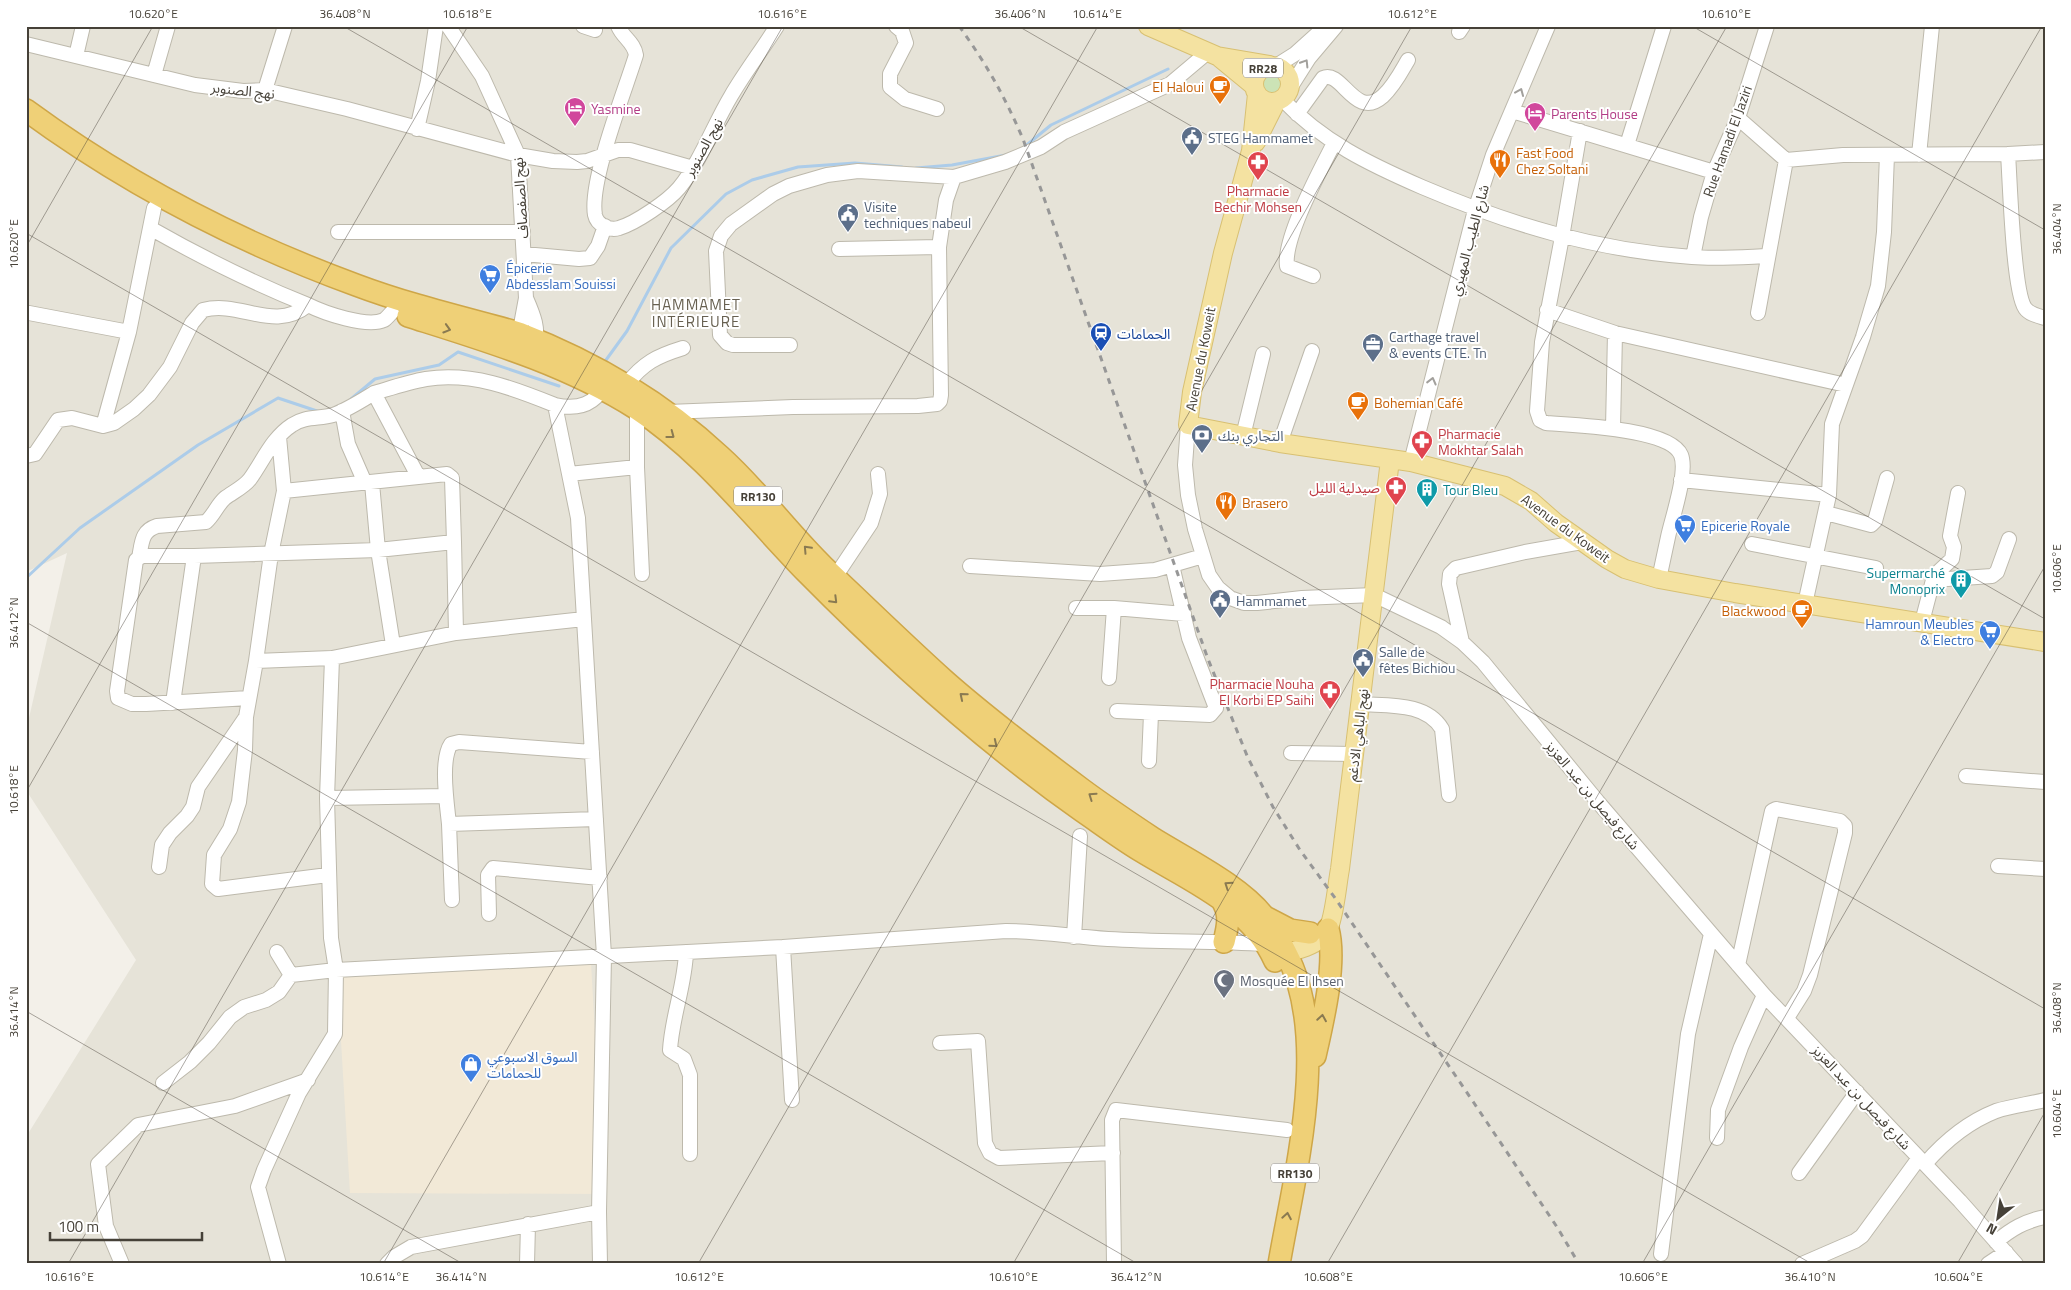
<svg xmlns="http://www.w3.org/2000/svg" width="2071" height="1290" font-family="'Titillium Web','Noto Sans Arabic',sans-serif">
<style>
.residential{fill:#e6e3d8}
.commercial{fill:#f2e9d7}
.grass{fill:#cce3b6}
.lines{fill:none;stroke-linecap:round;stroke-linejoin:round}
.stream{stroke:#accce9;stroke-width:3}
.minor-casing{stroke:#bdb9ac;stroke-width:16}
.major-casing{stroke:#d8c072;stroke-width:20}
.highway-casing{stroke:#cea648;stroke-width:24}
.minor{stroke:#fff;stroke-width:14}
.major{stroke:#f4e2a1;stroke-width:18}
.highway{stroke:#efd077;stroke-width:21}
.rail{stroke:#979797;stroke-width:3;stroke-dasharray:6 6;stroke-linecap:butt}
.oneway{stroke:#a2a09c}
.oneway2{stroke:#8a7a51}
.ticks{fill:none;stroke:#464138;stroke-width:1;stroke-opacity:0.45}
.labels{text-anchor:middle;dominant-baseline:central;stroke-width:4;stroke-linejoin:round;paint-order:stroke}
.shield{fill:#fff;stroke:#7e7a74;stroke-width:1}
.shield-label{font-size:12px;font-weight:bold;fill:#464138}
.food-label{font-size:14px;fill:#c56008;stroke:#fff;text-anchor:start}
.street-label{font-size:14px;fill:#464138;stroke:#fff}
.hotel-label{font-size:14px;fill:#b23c85;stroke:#fff;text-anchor:start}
.service-label{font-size:14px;fill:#4e5e75;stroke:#fff;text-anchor:start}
.health-label{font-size:14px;fill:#be3a42;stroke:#fff;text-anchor:end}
.shop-label{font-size:14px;fill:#366cbe;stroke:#fff;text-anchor:start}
.transit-label{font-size:14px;fill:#164399;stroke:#fff;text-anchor:start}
.culture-label{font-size:14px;fill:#0d838f;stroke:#fff;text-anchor:start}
.worship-label{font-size:14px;fill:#5b616d;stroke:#fff;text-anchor:start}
.neighbourhood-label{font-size:15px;letter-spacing:1px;fill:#676050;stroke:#fff}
.neatline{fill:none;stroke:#464138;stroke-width:2}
.ticks-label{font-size:12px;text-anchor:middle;fill:#464138}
</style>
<rect width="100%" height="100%" fill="#f3f0e9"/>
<!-- residential -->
<path class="residential" d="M26,26H2045V1264H26V1137L136,960L26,790V731L67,553L26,572Z"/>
<!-- commercial -->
<path class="commercial" d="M591,963L604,1194L350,1193L337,973Z"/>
<!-- grass -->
<path class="grass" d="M1263 83a11 11 0 1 1 22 0a11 11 0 1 1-22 0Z"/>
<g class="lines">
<!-- stream -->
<path class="stream" d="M1023,148L1051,125L1168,69
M916,168L952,165L1006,155
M606,360L627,331L671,248L726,194L752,180L798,167L855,163L902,167
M351,399L375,379L439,365L458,352L559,386
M26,578L80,528L198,445L278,398L320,412"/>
<!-- minor casing -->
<g class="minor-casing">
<path id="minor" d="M448,26L482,76L518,155L526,298L518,341
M583,26L595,30
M618,26C623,38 634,42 636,55C625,91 589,181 595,215C597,225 610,231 619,228C636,223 668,201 679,188C701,161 713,126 731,96C745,72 762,50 777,26
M896,26L902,31L906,43L890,74V87L905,99L937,109
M1459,32L1463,26
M26,44L195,85L243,91L265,90L347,109L518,155L553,161L577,162L587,161L618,150H630L693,168
M76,56L83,26
M1276,66L1295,54L1325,27
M154,75L168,26
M1290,88L1309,58L1336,26
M265,90L285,26
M1282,99C1323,142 1369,164 1422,187C1511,225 1595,250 1692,257C1717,259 1743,257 1768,256
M1512,111L1714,172
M1297,114L1323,78C1342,69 1355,121 1383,96C1394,86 1401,72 1408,60
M1738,118L1786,160L1843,155L2008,154L2045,152
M417,129L428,81L436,26
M1580,131L1562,237L1542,342L1537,411L1540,420L1546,423C1572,425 1670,428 1681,455C1688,472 1672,518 1668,537C1665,551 1662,565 1659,579
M1627,145L1664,26
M2008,154C2010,181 2013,291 2025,308C2029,314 2038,316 2045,318
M1919,155L1932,26
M150,228C201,257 253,283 308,305
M338,232H523
M839,249L939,247
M524,254L579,259L590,258L598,246L605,226
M1693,257L1701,217L1714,172L1738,118L1767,26
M1313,276L1287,266C1283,238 1321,169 1334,143
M526,298C533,314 540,330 534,347
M1547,310L1615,333L1846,385
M29,313L129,332
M1758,313L1786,160
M790,345H733L727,343L720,335L716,251L721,236L731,224L773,194L789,186L827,175L858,171L954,177L1005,162L1041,147L1064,132L1170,84L1208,52
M626,385C643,363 657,356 683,348
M637,409V467L642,574
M342,411L348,444L365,483
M668,412L793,407L918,406L937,404L940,401L941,395L939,247L946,200L954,177
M1188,425L1185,465L1188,495L1195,529L1209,575L1218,588L1230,598L1244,603H1257L1302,598L1374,595L1441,627L1462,642L1483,662L1598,802L1764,995L1960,1201L2016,1264
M103,426L129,332L154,208
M1613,428L1615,333
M1243,436L1263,354
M279,437L284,491
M1280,443L1312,351
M26,456L35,454L58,420L72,418L103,426L114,423L134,409L149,395L170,367L192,323L203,310C241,300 273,333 308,305C324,313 367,328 384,320C387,318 390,314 392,312
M1411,462L1475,210L1493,155L1548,26
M569,474L637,467
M418,476L374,393C391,388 409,382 426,379C472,372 513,388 555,405
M1681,480L1829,495
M372,483L378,550L393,645
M1826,513L1871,525L1875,521L1887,478
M1752,544L1876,568
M194,556H142L136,560L117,691L118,698L132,704H146L249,698
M139,558C142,543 141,531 157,526L206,522C214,515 217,505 225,498C233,492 244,487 250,479C263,461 272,438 292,425C305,416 319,419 333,415C347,410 361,401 374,393
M970,566L1100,574L1155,570L1203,556
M835,577L871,523L880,494L878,474
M1933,580L1992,576L1997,572L2009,539
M1805,604L1829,495L1832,424L1863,337L1878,286L1884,232L1887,155
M1076,608H1114L1184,614
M1922,622L1933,580L1936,574L1952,559L1954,547L1950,536L1958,493
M1462,642L1449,584L1450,574L1456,568L1525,552L1582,542
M256,661L271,554L284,491L447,474L452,478L454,542
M1109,678L1114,608
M173,703L194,556L378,550L454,542L456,633
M1361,704C1388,706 1426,702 1442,729L1449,795
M1117,711L1210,715L1216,708L1189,638L1172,565
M246,717L245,750L239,802L230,829L214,855L212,884L218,889L328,875
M1291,753L1354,754
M1149,761L1151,714
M1966,776L2045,782
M327,798L332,658
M449,824C447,804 440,760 451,744L459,742L592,752
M1998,866L2045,869
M159,867L162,845L170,833L187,816L193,807L198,787L246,717L256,661L332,658L456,633L584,619
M452,900L449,824L596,819
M489,914L488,875L493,868L600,878
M1074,937L1080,836
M783,947L792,1100
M277,952L291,975L336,970L783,947L1006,931C1040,931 1074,937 1108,939C1160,942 1213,941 1265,944
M686,952C685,985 672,1016 670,1050L684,1059L690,1075V1154
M1738,965L1772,811L1776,809L1840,821L1845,826V833L1810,975L1804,991L1787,1018
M940,1043L978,1041L985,1143L990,1153L999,1158L1113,1153
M163,1083L190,1062L209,1043L230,1017L244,1007L266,1000L279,992L291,975
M1717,1138L1718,1110L1741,1047L1764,995
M1925,1164C1944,1142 1968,1122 1996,1111C2012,1106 2029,1104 2045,1100
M1799,1173L1857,1092
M1996,1242C2011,1229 2025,1221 2045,1217
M1661,1254L1688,1034L1711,934
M122,1264L106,1226L98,1164L138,1125L235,1106L308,1080
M279,1264L258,1187L264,1170L299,1093L335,1034L336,970L331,938L327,798L446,796
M387,1264L394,1257L411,1247L599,1212
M527,1264L528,1224
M600,1264L599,1212L604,956L578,518L555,405C578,410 596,405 606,382
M1114,1264L1112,1120L1116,1110L1287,1130
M1802,1264L1855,1241L1862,1236L1919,1158
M1988,1264L2006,1252"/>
</g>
<!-- major casing -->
<g class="major-casing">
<path id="major" d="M1148,26L1217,56L1270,65
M1220,58L1254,86
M1254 84a18 18 0 1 1 36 0a18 18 0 1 1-36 0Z
M1257,94L1251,151L1223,253L1192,392L1188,425L1280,443L1411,462L1505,486L1531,501L1556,523L1607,559L1625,569L1659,579L1735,593L2045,642
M1256,142L1276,102
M1274,953C1292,953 1322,946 1329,927C1335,912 1337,885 1340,869L1390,460"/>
</g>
<!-- highway casing -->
<g class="highway-casing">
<path id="highway" d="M26,110C127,184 239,242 356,285C409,305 465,318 519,333C594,362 662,402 720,456C758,490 788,532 824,567C864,605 903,643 944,680C988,719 1036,755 1083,790C1106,807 1130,823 1154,839C1188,860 1243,887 1266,919C1274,929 1280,941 1286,953C1331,1039 1295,1172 1279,1264
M408,316C487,341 566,364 637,409C703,452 752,517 807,573C892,659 983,741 1082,811C1101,824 1121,839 1141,851C1190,881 1250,905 1275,961
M1221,899C1231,913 1228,926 1224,942
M1265,917L1290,930L1310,933
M1315,1056C1323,1021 1337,962 1328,929"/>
</g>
<!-- minor -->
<use href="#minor" class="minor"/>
<!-- major -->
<use href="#major" class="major"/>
<!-- highway -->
<use href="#highway" class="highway"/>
<!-- rail -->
<path class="rail" d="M959,26C987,65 1004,95 1023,139L1208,659L1248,758L1273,807L1300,850L1335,898L1474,1103L1557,1227L1579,1264"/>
</g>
<!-- one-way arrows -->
<defs><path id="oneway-chevron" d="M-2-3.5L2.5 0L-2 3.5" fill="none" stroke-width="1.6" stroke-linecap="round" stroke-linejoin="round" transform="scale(1.25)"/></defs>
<g class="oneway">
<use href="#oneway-chevron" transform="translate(1305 63) rotate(-58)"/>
<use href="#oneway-chevron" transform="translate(1520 92) rotate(-67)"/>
<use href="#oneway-chevron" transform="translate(1432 381) rotate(-76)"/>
</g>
<g class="oneway2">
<use href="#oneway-chevron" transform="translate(447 329) rotate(17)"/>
<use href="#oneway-chevron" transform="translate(671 435) rotate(37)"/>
<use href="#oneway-chevron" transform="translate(807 549) rotate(-133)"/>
<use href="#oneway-chevron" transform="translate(834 600) rotate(45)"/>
<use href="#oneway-chevron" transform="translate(963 696) rotate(-140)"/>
<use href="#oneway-chevron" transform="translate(994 744) rotate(39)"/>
<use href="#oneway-chevron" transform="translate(1092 796) rotate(-145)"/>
<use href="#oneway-chevron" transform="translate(1228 885) rotate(-146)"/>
<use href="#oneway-chevron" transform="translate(1322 1018) rotate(-81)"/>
<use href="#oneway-chevron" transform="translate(1287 1216) rotate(-80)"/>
</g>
<!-- ticks -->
<path class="ticks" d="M343,26L2045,1009M1018,26L2045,619M1692,26L2045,230M26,233L1812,1264M26,247L153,26M26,622L1138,1264M26,792L468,26M26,1011L463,1264M68,1264L783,26M383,1264L1098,26M698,1264L1412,26M1013,1264L1727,26M1327,1264L2042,26M1642,1264L2045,566M1957,1264L2045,1112"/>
<!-- icons -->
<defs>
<g id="cafe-pin" transform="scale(1.125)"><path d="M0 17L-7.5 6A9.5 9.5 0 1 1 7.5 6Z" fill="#e8710a" stroke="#fff"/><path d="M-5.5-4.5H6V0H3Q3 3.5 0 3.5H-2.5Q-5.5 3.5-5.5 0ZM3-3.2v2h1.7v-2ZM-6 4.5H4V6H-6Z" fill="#fff"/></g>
<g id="hotel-pin" transform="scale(1.125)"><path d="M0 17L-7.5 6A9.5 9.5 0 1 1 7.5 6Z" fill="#d1479c" stroke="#fff"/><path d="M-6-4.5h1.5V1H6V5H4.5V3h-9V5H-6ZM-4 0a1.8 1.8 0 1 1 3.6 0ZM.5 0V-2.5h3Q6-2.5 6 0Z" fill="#fff"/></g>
<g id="civic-pin" transform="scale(1.125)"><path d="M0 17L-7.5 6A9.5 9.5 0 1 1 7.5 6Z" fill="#5c6f8a" stroke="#fff"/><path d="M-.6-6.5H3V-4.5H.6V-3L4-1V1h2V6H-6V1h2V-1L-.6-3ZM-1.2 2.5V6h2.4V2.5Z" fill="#fff"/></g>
<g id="restaurant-pin" transform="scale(1.125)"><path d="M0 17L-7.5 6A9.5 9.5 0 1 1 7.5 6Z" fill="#e8710a" stroke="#fff"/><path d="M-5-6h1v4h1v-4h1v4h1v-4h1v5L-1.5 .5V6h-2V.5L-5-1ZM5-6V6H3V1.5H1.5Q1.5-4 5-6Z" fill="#fff"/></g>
<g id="pharmacy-pin" transform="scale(1.125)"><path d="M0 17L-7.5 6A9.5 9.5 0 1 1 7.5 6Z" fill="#e0444e" stroke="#fff"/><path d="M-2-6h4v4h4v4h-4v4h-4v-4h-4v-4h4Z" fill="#fff"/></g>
<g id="supermarket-pin" transform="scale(1.125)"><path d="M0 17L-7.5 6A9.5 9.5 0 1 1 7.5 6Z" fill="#3f7fe0" stroke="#fff"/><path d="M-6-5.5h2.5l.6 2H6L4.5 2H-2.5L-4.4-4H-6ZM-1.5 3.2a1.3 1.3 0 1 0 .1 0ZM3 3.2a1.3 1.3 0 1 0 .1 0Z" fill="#fff"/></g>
<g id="station-pin" transform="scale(1.125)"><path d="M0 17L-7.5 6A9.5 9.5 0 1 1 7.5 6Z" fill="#1a4fb4" stroke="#fff"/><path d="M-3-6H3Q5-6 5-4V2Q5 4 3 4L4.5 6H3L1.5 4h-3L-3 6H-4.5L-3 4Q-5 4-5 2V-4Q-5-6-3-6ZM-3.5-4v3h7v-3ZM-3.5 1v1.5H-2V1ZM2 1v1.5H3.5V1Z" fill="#fff"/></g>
<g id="office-pin" transform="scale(1.125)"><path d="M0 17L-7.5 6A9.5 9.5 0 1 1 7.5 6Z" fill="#5c6f8a" stroke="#fff"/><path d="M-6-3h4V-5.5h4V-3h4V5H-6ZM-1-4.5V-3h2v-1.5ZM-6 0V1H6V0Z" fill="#fff"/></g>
<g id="bank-pin" transform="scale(1.125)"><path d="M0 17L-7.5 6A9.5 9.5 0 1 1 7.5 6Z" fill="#5c6f8a" stroke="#fff"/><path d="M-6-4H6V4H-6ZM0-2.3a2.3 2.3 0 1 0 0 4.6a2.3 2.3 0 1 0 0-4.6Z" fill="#fff"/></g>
<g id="building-pin" transform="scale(1.125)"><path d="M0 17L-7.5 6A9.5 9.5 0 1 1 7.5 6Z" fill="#0f9aa8" stroke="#fff"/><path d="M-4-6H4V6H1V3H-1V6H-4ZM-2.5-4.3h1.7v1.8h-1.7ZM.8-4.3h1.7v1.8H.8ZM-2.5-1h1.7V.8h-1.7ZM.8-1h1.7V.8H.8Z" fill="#fff"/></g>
<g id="mosque-pin" transform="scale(1.125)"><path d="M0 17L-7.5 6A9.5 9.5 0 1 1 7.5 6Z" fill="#6b7280" stroke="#fff"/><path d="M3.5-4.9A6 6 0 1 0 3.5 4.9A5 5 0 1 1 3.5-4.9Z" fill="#fff"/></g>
<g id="shop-pin" transform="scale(1.125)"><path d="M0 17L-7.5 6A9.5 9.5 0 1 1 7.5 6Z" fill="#3f7fe0" stroke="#fff"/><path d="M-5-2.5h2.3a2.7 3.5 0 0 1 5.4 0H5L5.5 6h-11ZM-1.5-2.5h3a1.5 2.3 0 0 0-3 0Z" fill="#fff"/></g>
</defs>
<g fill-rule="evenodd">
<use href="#cafe-pin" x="1220" y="86"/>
<use href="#hotel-pin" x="575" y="108"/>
<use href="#hotel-pin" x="1535" y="113"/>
<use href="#civic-pin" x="1192" y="137"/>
<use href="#restaurant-pin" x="1500" y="160"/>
<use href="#pharmacy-pin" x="1258" y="162"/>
<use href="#civic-pin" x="848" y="214"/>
<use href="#supermarket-pin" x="490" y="275"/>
<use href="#station-pin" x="1101" y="333"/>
<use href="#office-pin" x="1373" y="344"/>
<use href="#cafe-pin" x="1358" y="402"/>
<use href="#bank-pin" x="1202" y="435"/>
<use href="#pharmacy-pin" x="1422" y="441"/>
<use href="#pharmacy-pin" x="1396" y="487"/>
<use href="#building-pin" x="1427" y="489"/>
<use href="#restaurant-pin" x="1226" y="502"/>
<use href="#supermarket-pin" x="1685" y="525"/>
<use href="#building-pin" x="1961" y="580"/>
<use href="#civic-pin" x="1220" y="600"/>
<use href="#cafe-pin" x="1802" y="610"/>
<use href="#supermarket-pin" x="1990" y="631"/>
<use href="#civic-pin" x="1363" y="659"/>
<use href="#pharmacy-pin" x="1330" y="691"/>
<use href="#mosque-pin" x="1224" y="980"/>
<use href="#shop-pin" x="471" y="1064"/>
</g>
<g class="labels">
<!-- shield labels -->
<g class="shield">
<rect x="1243" y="58.5" width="40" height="19" rx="4"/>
<rect x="734" y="486.5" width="48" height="19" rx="4"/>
<rect x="1271" y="1163.5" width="48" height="19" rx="4"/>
</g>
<g class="shield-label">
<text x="1263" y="68">RR28</text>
<text x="758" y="496">RR130</text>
<text x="1295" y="1173">RR130</text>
</g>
<!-- food labels -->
<g class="food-label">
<text x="1204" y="86" text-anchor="end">El Haloui</text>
<text x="1516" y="152">Fast Food<tspan x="1516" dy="16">Chez Soltani</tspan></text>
<text x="1374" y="402">Bohemian Café</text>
<text x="1242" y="502">Brasero</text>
<text x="1786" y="610" text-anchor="end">Blackwood</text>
</g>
<!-- street labels -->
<g class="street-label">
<text transform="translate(243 90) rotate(6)">نهج الصنوبر</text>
<text transform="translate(1727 141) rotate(-70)">Rue Hamadi El Jaziri</text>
<text transform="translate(703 147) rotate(-61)">نهج الصنوبر</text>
<text transform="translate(520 198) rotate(-94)">نهج الصفصاف</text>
<text transform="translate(1469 240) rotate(-75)">شارع الطيب المهيري</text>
<text transform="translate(1200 359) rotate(-79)">Avenue du Koweit</text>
<text transform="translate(1566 528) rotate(36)">Avenue du Koweit</text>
<text transform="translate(1357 735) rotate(-83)">نهج الباهي الادغم</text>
<text transform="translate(1593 795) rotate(50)">شارع فيصل بن عبد العزيز</text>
<text transform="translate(1862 1097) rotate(47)">شارع فيصل بن عبد العزيز</text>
</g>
<!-- hotel labels -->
<g class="hotel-label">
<text x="591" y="108">Yasmine</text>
<text x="1551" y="113">Parents House</text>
</g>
<!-- service labels -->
<g class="service-label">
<text x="1208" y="137">STEG Hammamet</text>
<text x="864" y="206">Visite<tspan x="864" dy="16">techniques nabeul</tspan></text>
<text x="1389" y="336">Carthage travel<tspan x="1389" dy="16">&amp; events CTE. Tn</tspan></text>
<text x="1218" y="435">التجاري بنك</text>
<text x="1236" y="600">Hammamet</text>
<text x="1379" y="651">Salle de<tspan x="1379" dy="16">fêtes Bichiou</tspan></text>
</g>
<!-- health labels -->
<g class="health-label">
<text x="1258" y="190" text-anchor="middle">Pharmacie<tspan x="1258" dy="16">Bechir Mohsen</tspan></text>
<text x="1438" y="433" text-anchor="start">Pharmacie<tspan x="1438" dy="16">Mokhtar Salah</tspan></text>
<text x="1380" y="487">صيدلية الليل</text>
<text x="1314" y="683">Pharmacie Nouha<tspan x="1314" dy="16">El Korbi EP Saihi</tspan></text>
</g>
<!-- shop labels -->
<g class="shop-label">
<text x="506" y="267">Épicerie<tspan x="506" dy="16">Abdesslam Souissi</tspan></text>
<text x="1701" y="525">Epicerie Royale</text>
<text x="1974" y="623" text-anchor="end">Hamroun Meubles<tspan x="1974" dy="16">&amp; Electro</tspan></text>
<text x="487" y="1056">السوق الاسبوعي<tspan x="487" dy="16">للحمامات</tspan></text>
</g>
<!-- transit labels -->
<g class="transit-label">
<text x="1117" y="333">الحمامات</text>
</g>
<!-- culture labels -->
<g class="culture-label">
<text x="1443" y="489">Tour Bleu</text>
<text x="1945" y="572" text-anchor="end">Supermarché<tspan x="1945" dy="16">Monoprix</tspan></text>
</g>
<!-- worship labels -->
<g class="worship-label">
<text x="1240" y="980">Mosquée El Ihsen</text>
</g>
<!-- neighbourhood labels -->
<g class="neighbourhood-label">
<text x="696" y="304">HAMMAMET<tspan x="696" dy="17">INTÉRIEURE</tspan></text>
</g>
</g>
<!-- border -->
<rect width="2071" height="1290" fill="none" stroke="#ffffff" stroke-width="55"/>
<!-- north arrow -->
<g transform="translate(1998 1218) rotate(210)" stroke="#ffffff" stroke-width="4" paint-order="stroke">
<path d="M0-4L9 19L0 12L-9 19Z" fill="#464138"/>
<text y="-8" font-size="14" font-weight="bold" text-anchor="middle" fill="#464138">N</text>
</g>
<!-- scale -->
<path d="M50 1232v8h152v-8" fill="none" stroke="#464138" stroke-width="2.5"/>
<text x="58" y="1232" font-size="15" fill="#464138" stroke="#ffffff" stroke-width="4" paint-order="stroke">100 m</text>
<rect x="28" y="28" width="2016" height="1234" class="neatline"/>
<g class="ticks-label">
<text x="153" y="18">10.620°E</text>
<text x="345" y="18">36.408°N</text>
<text x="467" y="18">10.618°E</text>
<text x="782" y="18">10.616°E</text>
<text x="1020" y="18">36.406°N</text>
<text x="1097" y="18">10.614°E</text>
<text x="1412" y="18">10.612°E</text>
<text x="1726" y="18">10.610°E</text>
<text transform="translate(2057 229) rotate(-90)" y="4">36.404°N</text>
<text transform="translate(14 244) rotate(-90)" y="4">10.620°E</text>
<text transform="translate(2057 569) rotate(-90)" y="4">10.606°E</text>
<text transform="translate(14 623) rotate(-90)" y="4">36.412°N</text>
<text transform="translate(14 790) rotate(-90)" y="4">10.618°E</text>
<text transform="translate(2057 1008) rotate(-90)" y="4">36.408°N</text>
<text transform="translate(14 1012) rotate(-90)" y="4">36.414°N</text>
<text transform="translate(2057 1114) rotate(-90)" y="4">10.604°E</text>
<text x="69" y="1281">10.616°E</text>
<text x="384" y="1281">10.614°E</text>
<text x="461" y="1281">36.414°N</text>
<text x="699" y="1281">10.612°E</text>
<text x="1013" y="1281">10.610°E</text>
<text x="1136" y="1281">36.412°N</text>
<text x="1328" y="1281">10.608°E</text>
<text x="1643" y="1281">10.606°E</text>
<text x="1810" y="1281">36.410°N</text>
<text x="1958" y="1281">10.604°E</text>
</g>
</svg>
